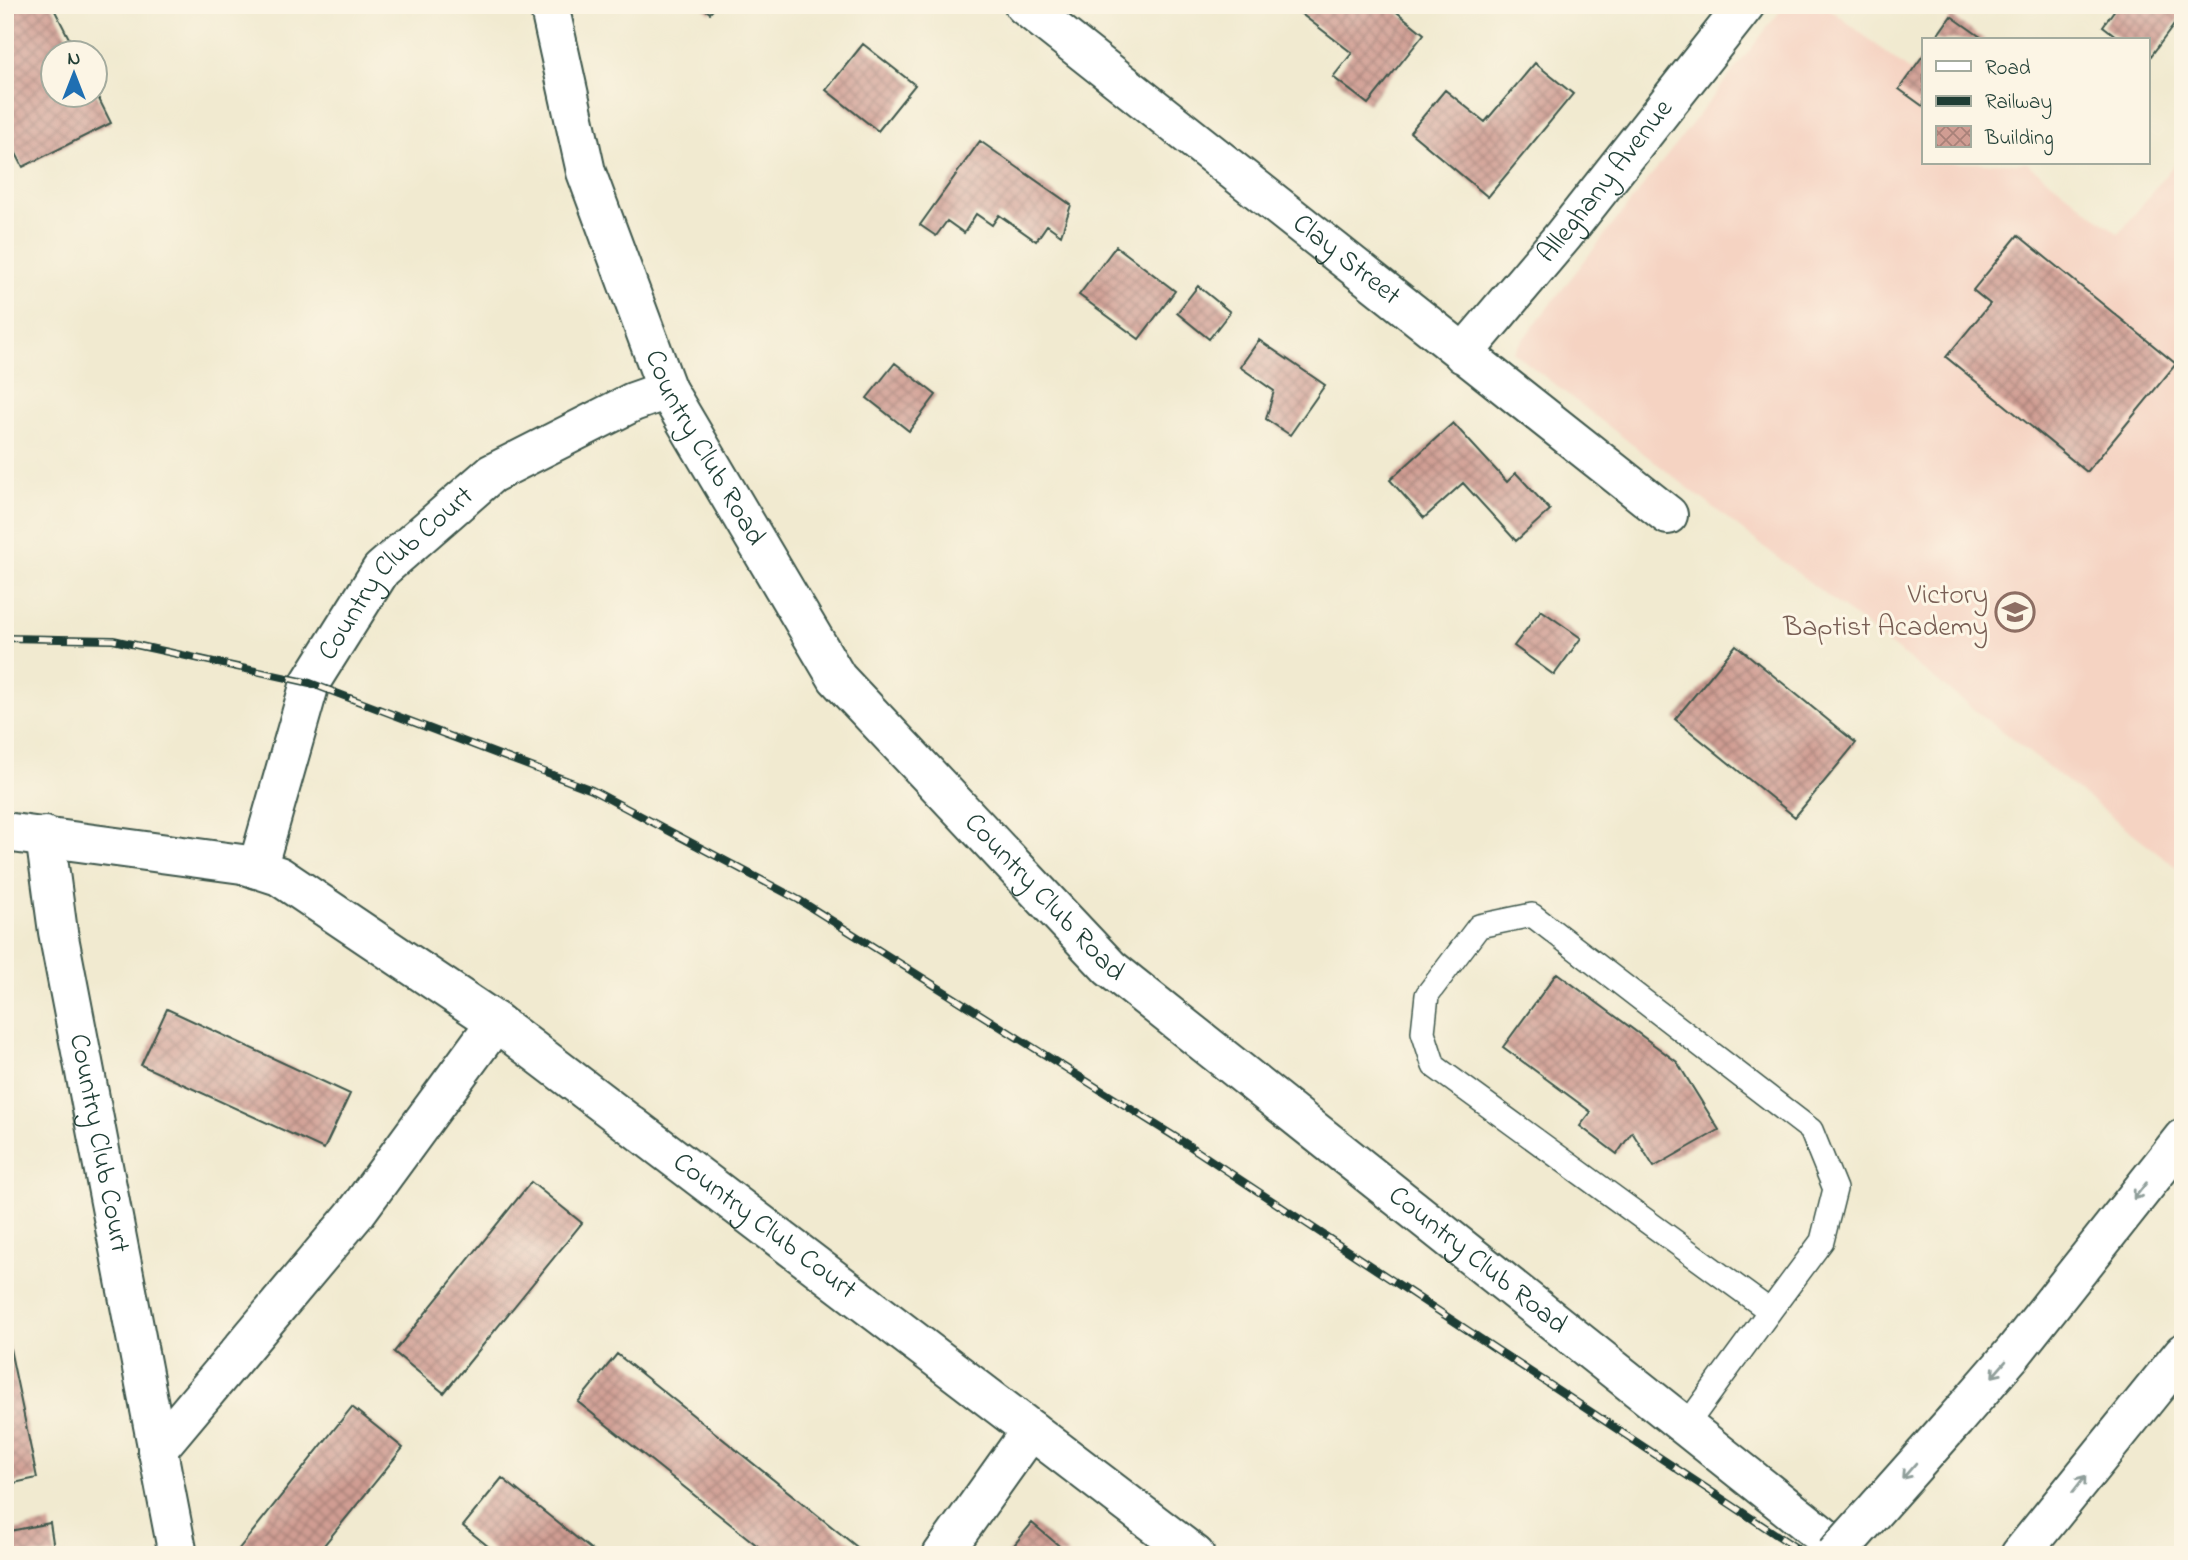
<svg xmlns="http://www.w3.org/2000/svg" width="2188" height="1560" font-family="'Indie Flower',sans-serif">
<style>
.built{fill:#f5d3c2}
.building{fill:url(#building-cross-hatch)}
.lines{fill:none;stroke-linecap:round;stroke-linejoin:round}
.lane-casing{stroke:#3e574b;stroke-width:26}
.street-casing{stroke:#3e574b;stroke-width:42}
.secondary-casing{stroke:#3e574b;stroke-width:42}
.highway-casing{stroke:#3e574b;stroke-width:42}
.lane{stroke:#fff;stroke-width:23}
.street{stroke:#fff;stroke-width:38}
.secondary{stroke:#fff;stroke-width:38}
.highway{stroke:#fff;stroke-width:38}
.rail-casing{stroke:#1f3d34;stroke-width:8}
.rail{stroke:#fcf5e5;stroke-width:5;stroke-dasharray:16;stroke-linecap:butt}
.highway-bridge-casing{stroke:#3e574b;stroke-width:42;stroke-linecap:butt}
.highway-bridge{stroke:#fff;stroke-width:38}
.oneway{stroke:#8f9e9a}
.labels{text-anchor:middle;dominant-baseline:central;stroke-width:6;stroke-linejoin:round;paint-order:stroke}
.street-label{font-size:28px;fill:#1f3d34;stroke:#fcf5e5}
.education-label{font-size:28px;fill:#785e54;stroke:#fcf5e5;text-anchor:end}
</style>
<defs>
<pattern id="building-cross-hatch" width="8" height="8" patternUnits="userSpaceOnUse" patternTransform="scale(1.75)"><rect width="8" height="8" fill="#d09d93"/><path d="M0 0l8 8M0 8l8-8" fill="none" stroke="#a88179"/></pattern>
</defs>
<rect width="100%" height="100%" fill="#fcf5e5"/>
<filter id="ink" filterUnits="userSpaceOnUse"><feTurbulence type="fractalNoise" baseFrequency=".0143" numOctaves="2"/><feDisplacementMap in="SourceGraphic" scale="14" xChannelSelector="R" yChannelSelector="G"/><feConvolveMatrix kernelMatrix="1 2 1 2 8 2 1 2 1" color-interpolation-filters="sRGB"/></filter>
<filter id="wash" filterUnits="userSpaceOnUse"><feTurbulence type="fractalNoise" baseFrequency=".00686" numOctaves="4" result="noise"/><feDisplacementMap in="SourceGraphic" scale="28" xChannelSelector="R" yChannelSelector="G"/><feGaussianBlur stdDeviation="1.57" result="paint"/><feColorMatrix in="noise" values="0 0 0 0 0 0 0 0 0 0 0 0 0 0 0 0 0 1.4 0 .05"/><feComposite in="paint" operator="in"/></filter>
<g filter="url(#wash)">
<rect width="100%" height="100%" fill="#f1ead0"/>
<!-- built -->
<path class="built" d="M1785,5H1825L1924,82V163H2027L2119,234L2183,153V872L1513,352Z"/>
<g id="blocks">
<!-- building -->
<path class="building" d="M5,5H52L76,52H52V94H94V89L111,123L23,167L5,132Z
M700,5H717L710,13Z
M1298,5H1388L1424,34L1368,104L1333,77L1352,53L1295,9Z
M2118,5H2170L2182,14L2148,60V40H2121L2103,26Z
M1951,16L1985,40H1934Z
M863,44L915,85L878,131L826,90Z
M1924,54V107L1899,89Z
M1535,63L1573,94L1488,197L1410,132L1445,90L1485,122Z
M980,141L1071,205L1061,235L1047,225L1036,241L999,215L992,225L976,214L964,233L947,221L936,236L920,225Z
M2018,235L2176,364L2087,472L1946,357L1990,304L1973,290Z
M1116,246L1175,291L1139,339L1079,295Z
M1198,286L1230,312L1209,339L1177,313Z
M1259,340L1325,385L1290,435L1266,419L1274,391L1240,367Z
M895,363L936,395L909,431L867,398Z
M1453,423L1507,482L1516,473L1550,510L1516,541L1463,483L1424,518L1390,480Z
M1541,610L1581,638L1554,675L1514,646Z
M1736,645L1856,743L1795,817L1675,719Z
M1557,973L1677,1062L1719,1130L1654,1167L1632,1132L1617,1154L1580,1126L1591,1112L1503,1047Z
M167,1009L350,1094L324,1149L141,1065Z
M531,1182L582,1223L444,1393L394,1352Z
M5,1325L37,1478L5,1485Z
M617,1354L867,1555H769L578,1402Z
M352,1407L403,1448L316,1555H234Z
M502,1478L598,1555H499L463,1526Z
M50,1523L55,1555H5V1532Z
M1032,1523L1070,1555H1006Z"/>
</g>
</g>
<g filter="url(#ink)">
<use href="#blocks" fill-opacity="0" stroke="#3e574b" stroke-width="2"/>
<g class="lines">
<!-- lane casing -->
<g class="lane-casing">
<path id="lane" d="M1685,1427L1770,1311L1434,1066L1423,1032L1427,995L1479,926L1532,915L1811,1130L1835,1189L1822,1241L1770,1311"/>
</g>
<!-- street casing -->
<g class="street-casing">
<g id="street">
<path id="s1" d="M1024,5L1668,515"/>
<path id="s2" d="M1463,354L1563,236L1745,5"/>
<path id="s3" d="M5,832L242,864L279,876L496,1022L1195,1555"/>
<path id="s4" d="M45,836L58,932L178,1555"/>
<path id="s5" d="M257,869L310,683L381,570L491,474L633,402L667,390"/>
<path d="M157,1450L356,1213L496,1022"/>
<path d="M942,1555L1031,1430"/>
</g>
</g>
<!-- secondary casing -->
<g class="secondary-casing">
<g id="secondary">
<path id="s6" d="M549,5L586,172L667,390L837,678L1110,968L1847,1555"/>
</g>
</g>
<!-- highway casing -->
<g class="highway-casing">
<path id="highway" d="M1955,1420L2013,1353L2183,1138
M2020,1555L2183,1353"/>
</g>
<!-- lane -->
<use href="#lane" class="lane"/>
<!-- street -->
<use href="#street" class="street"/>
<!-- secondary -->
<use href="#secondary" class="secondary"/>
<!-- highway -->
<use href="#highway" class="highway"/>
<!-- rail casing -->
<g class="rail-casing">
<path id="rail" d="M5,638L113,640L310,683L592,790L799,900L1188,1145L1807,1555"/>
</g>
<!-- rail -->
<use href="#rail" class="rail"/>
<!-- highway-bridge casing -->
<g class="highway-bridge-casing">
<path id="highway-bridge" d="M1835,1555L1955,1420"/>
</g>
<!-- highway-bridge -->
<use href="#highway-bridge" class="highway-bridge"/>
</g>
<!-- one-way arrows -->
<defs><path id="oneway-shaft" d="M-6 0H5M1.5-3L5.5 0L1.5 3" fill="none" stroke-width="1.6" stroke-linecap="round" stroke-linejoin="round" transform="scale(1.75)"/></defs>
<g class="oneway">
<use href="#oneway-shaft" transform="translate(2140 1191) rotate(128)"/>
<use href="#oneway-shaft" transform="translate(1999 1369) rotate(131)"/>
<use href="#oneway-shaft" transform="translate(1909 1471) rotate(131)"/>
<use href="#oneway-shaft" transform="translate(2079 1484) rotate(-52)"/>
</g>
</g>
<!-- icons -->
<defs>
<g id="school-ring" transform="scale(2.0125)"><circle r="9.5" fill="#fcf5e5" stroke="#8d6e63" stroke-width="1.5"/><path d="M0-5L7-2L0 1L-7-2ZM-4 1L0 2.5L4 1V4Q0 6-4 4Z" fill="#8d6e63"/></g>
</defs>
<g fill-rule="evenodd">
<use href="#school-ring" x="2015" y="612"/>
</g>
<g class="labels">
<!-- street labels -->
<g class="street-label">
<text stroke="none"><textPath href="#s2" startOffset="224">Alleghany Avenue</textPath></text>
<text stroke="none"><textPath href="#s1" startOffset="411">Clay Street</textPath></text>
<text stroke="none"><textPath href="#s6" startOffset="472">Country Club Road</textPath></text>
<text stroke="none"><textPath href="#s5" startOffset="334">Country Club Court</textPath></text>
<text stroke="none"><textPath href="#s6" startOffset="1040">Country Club Road</textPath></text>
<text stroke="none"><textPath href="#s4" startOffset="312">Country Club Court</textPath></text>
<text stroke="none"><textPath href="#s3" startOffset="877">Country Club Court</textPath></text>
<text stroke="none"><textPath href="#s6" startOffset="1606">Country Club Road</textPath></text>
</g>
<!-- education labels -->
<g class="education-label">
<text x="1988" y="596">Victory<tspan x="1988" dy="32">Baptist Academy</tspan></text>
</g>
</g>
<!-- margin -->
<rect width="2188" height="1560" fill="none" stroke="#fcf5e5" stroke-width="28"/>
<!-- legend -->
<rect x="1922" y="38" width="228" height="126" fill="#fcf5e5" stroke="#a4ab9e" stroke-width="2"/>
<rect x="1936" y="61" width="35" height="10" fill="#ffffff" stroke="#a4ab9e" stroke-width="2"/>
<text x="1985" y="74" font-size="21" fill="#1f3d34">Road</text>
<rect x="1936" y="96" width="35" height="10" fill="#1f3d34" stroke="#a4ab9e" stroke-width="2"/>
<text x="1985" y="108" font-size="21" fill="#1f3d34">Railway</text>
<rect x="1936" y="126" width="35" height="21" fill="url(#building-cross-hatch)" stroke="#a4ab9e" stroke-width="2"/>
<text x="1985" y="144" font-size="21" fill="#1f3d34">Building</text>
<!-- north arrow -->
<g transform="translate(74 74)"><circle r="33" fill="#fcf5e5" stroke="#a4ab9e" stroke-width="2"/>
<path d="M0-5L12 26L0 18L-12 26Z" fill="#1f6fb2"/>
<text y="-10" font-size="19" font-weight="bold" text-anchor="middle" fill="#1f3d34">N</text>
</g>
</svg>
